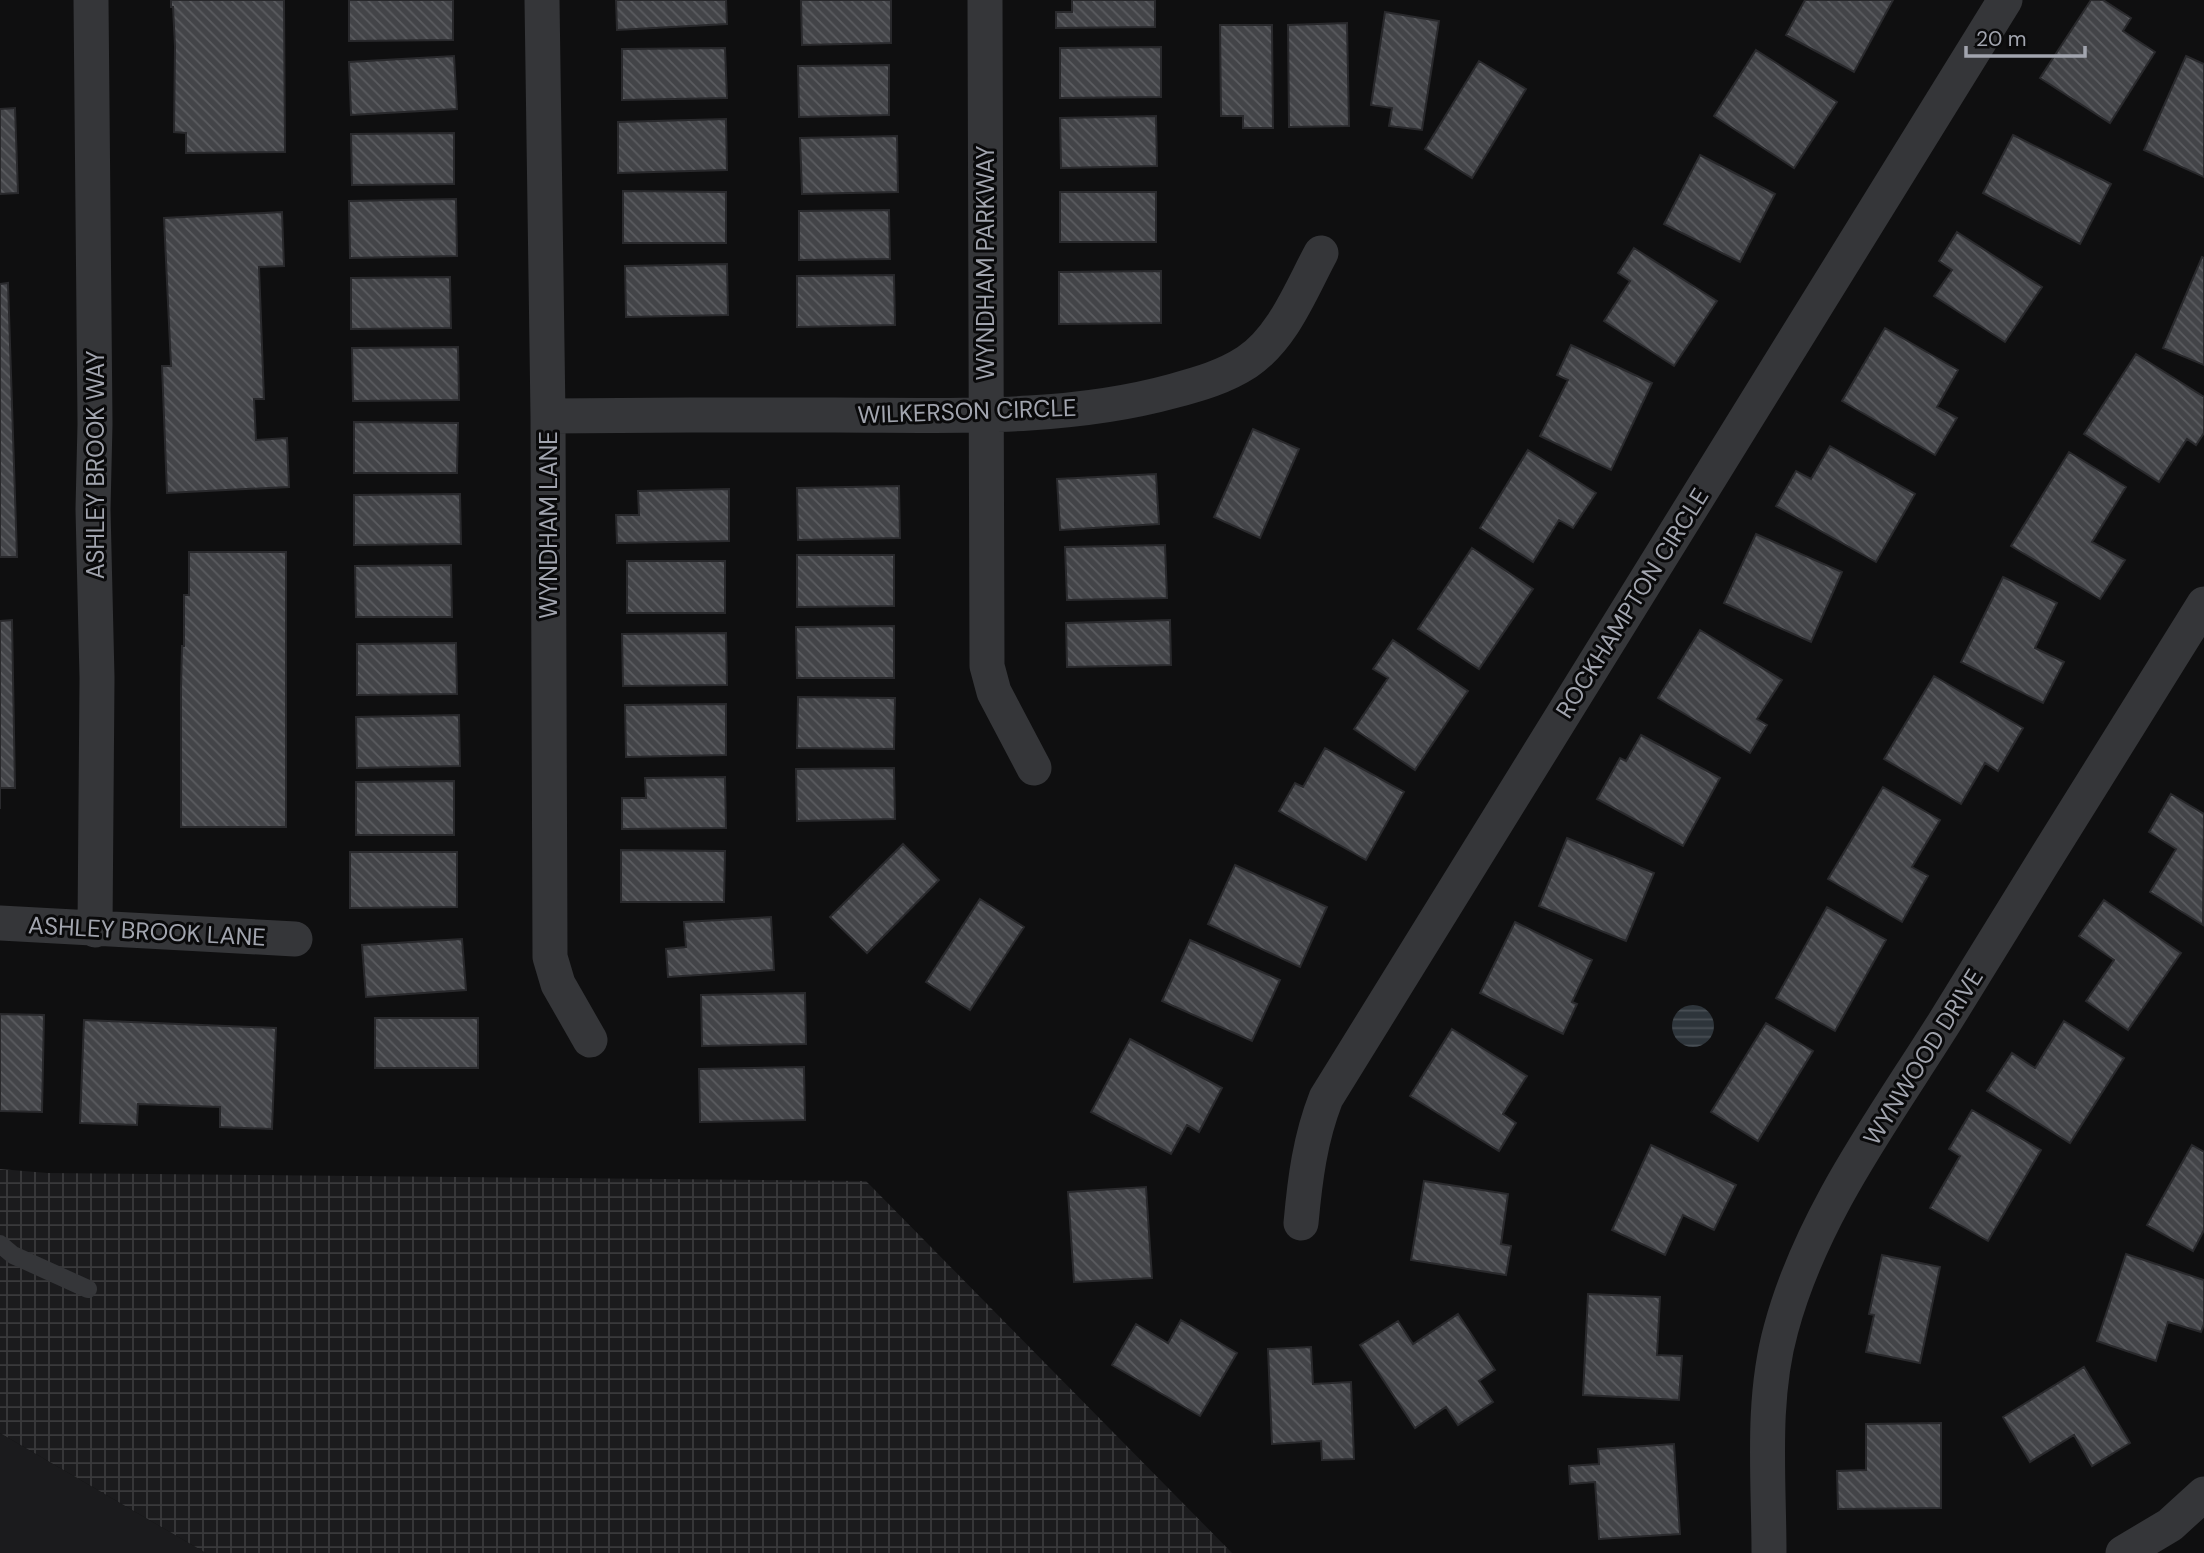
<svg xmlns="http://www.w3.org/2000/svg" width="2204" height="1553" font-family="'DM Sans',sans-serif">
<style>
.built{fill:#1b1b1d}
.industrial{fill:url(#industrial-grid)}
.water{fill:url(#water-rules)}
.building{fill:url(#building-back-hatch);stroke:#29292c;stroke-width:2}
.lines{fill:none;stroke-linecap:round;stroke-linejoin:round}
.service{stroke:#353639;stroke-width:18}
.minor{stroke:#353639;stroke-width:35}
.labels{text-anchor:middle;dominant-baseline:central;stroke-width:6;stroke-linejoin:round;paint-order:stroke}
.street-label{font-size:24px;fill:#a2a5af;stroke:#0a0a0b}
</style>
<defs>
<pattern id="industrial-grid" width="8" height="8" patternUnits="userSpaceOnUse" patternTransform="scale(1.75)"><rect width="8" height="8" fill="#1b1b1d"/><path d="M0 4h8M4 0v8" fill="none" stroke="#39393b"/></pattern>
<pattern id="water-rules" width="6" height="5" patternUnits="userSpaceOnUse" patternTransform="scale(1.75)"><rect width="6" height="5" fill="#2e353b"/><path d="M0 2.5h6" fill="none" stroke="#494f55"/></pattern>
<pattern id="building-back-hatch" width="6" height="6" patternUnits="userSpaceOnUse" patternTransform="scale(1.75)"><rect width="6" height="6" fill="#434448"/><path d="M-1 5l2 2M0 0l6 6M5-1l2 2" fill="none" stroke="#5b5c60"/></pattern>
</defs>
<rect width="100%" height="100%" fill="#0f0f10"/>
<!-- built -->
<path class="built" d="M0,1433L206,1553H0Z"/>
<!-- industrial -->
<path class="industrial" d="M0,1169L47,1173L866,1181L1232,1553H206L0,1433Z"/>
<!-- water -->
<path class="water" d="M1672 1026a21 21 0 1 1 42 0a21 21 0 1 1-42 0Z"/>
<!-- building -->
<path class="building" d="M171,0H284L285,152L186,153V133L174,132L175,46L173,7H171Z
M349,0H453V40L349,41Z
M616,0H726L727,24L617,30Z
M801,0H891V43L802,45Z
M1072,0H1155V27L1056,28V12H1072Z
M1805,0H1893L1854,72L1786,35Z
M2091,0H2103L2131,18L2123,31L2155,52L2110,123L2040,78Z
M1385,12L1439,21L1422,130L1389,126L1392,108L1371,105Z
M1347,23L1349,126L1289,127L1288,25Z
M1220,25H1272L1273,128H1243V116H1221Z
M1161,47V97L1060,98V48Z
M725,48L727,98L622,100V49Z
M1756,50L1837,102L1794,168L1714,116Z
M454,56L457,109L351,115L349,62Z
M2186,56L2204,64V177L2144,150Z
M1479,61L1526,89L1472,178L1425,149Z
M889,65V115L799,117L798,66Z
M15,108L18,193L0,194V109Z
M1156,116L1157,166L1061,168L1060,118Z
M726,119L727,170L618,173V122Z
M454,133V184L352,185L351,134Z
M2013,135L2111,184L2080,244L1983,193Z
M897,136L898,192L802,194L800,138Z
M1700,155L1775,194L1740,262L1664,224Z
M623,191L726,192V243H623Z
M1060,192H1156V242H1060Z
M456,199L457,256L350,258L349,201Z
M889,210L890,259L799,260V211Z
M282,212L284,266L259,267L264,399H254L256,440L287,438L289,487L167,493L162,366H171L164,218Z
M1957,232L2042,287L2005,342L1934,296L1952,270L1939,261Z
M1634,248L1717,301L1674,366L1604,321L1630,281L1618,273Z
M2202,257L2204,258V365L2163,348Z
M727,264L728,315L626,317L625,266Z
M1161,271V323L1059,324V272Z
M894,275L895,325L797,327V276Z
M450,277L451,328L351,329V278Z
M8,283L17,557H0V284Z
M1885,328L1958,370L1937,407L1957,418L1935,455L1842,401Z
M1571,345L1652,383L1611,470L1540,436L1568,380L1557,375Z
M458,347L459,400L353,401L352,348Z
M2136,354L2204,397V433L2196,445L2187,439L2159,482L2084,434Z
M354,422L458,423L457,473H354Z
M1253,429L1299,449L1260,538L1214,517Z
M1830,446L1915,494L1876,562L1776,506L1796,471L1811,479Z
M1528,450L1596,493L1573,528L1559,520L1533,562L1480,528Z
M2069,452L2126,487L2092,542L2125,560L2100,599L2011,546Z
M1156,474L1159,524L1060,530L1057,479Z
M899,486L900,538L798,540L797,488Z
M729,489V541L617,543L616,515H639L638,491Z
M460,494L461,544L354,545V495Z
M1756,534L1842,572L1811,642L1724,603Z
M1165,545L1167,598L1067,600L1065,547Z
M1472,548L1533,589L1479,669L1418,629Z
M189,552H286V827H181V689L182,646H184V595H189Z
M797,555H894V606L797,607Z
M627,561H725V613H627Z
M451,565L452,617H356L355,566Z
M2003,577L2057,603L2035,648L2064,662L2043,703L1961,662Z
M12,620L15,788H0V809V621Z
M1170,620L1171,665L1067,667L1066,623Z
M894,626V678H797L796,627Z
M1700,630L1782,680L1757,719L1767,725L1750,753L1658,698Z
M726,633L727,685L623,686L622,634Z
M1393,640L1468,691L1415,770L1354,729L1388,678L1373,669Z
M456,643L457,694L357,695V644Z
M1934,676L2023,728L1998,771L1985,763L1961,804L1884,759Z
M798,697L895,698L894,749L797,748Z
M726,704V755L626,757L625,705Z
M459,715L460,766L357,768L356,717Z
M1641,735L1720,778L1683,846L1597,799L1620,758L1626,761Z
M1325,748L1404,792L1366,860L1279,811L1295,783L1303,787Z
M894,768L895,819L797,821L796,769Z
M725,777L726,828L622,829V798H646L645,778Z
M454,781V835H356V782Z
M1883,787L1940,820L1912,867L1928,876L1902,922L1828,879Z
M2171,794L2204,814L2203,925L2150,892L2176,849L2149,832Z
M1567,838L1654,873L1626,941L1539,906Z
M903,844L939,880L867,953L830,917Z
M621,850L725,851L724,902H621Z
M350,852H457V907L350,908Z
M1235,865L1327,907L1300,967L1208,924Z
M980,899L1024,927L970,1010L926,982Z
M2104,900L2181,953L2128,1030L2086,1001L2114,960L2079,936Z
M1827,907L1886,940L1835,1031L1776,998Z
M771,917L774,970L668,977L666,949L686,947L684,922Z
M1515,922L1592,960L1572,1002L1577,1004L1563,1034L1480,993Z
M462,939L466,990L366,997L362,945Z
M1190,940L1280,980L1252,1041L1162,1001Z
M805,993L806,1044L702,1046L701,995Z
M0,1014L44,1015L42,1112L0,1111Z
M375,1018H478V1068H375Z
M84,1020L276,1028L272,1129L220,1127V1107L138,1104L137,1125L80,1123Z
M2064,1021L2124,1058L2070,1143L1987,1091L2012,1053L2035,1068Z
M1766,1023L1813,1051L1758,1141L1711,1112Z
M1452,1029L1527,1076L1503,1114L1516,1123L1499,1151L1410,1096Z
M1130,1039L1222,1088L1199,1132L1187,1125L1171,1154L1091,1112Z
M804,1067L805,1120L700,1122L699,1069Z
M1972,1110L2041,1150L1988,1241L1930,1208L1960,1156L1949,1149Z
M1651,1145L1736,1185L1714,1230L1683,1215L1665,1255L1612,1230Z
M2192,1145L2204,1152V1230L2193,1251L2147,1225Z
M1424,1181L1508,1194L1501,1244L1511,1246L1506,1275L1411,1260Z
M1146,1187L1152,1278L1074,1282L1068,1192Z
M2126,1254L2204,1280V1324L2201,1332L2168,1322L2156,1361L2097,1341Z
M1882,1255L1940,1267L1920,1363L1866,1352L1874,1315L1869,1314Z
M1588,1294L1660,1297L1657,1355L1682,1356L1679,1400L1583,1395Z
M1458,1314L1495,1370L1479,1381L1493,1402L1458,1425L1446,1407L1415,1428L1360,1345L1398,1321L1413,1344Z
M1181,1320L1237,1353L1200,1416L1112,1365L1136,1324L1168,1343Z
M1311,1347L1313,1384L1351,1382L1354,1459L1322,1460L1321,1441L1272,1444L1268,1349Z
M2084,1367L2130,1443L2092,1466L2074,1435L2030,1462L2003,1417Z
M1941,1423V1508L1838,1509L1837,1471L1866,1470V1424Z
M1674,1444L1680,1534L1599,1539L1595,1482L1570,1484L1569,1466L1599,1464L1598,1449Z"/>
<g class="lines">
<!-- service -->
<path class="service" d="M0,1244L13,1255L88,1289"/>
<!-- minor -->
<path class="minor" d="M91,0L95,424L93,509L97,678L95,930
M542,0L548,416L550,957L558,984L590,1040
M985,0L987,666L994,692L1034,768
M548,416C644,415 739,415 835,415C947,415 1064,421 1173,391C1199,384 1224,377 1247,362C1283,338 1301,290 1321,253
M0,923L295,939
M1301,1223C1305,1179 1310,1139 1326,1098L2005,0
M1769,1553C1769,1479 1761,1401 1781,1329C1811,1217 1883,1120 1944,1023C2030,883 2117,743 2204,604
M2123,1553L2170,1525L2204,1494"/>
</g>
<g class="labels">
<!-- street labels -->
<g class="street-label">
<text transform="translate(985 263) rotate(-90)">WYNDHAM PARKWAY</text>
<text transform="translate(967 411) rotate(-2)">WILKERSON CIRCLE</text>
<text transform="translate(95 465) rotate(-90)">ASHLEY BROOK WAY</text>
<text transform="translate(548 525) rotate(-90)">WYNDHAM LANE</text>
<text transform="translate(1632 603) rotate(-58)">ROCKHAMPTON CIRCLE</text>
<text transform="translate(147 931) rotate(3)">ASHLEY BROOK LANE</text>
<text transform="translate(1923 1057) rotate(-58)">WYNWOOD DRIVE</text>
</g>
</g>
<!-- scale -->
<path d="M1966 46v10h119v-10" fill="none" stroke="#a2a5af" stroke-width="3.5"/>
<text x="1976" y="46" font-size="21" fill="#a2a5af" stroke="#0a0a0b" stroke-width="5" paint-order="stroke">20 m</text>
</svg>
